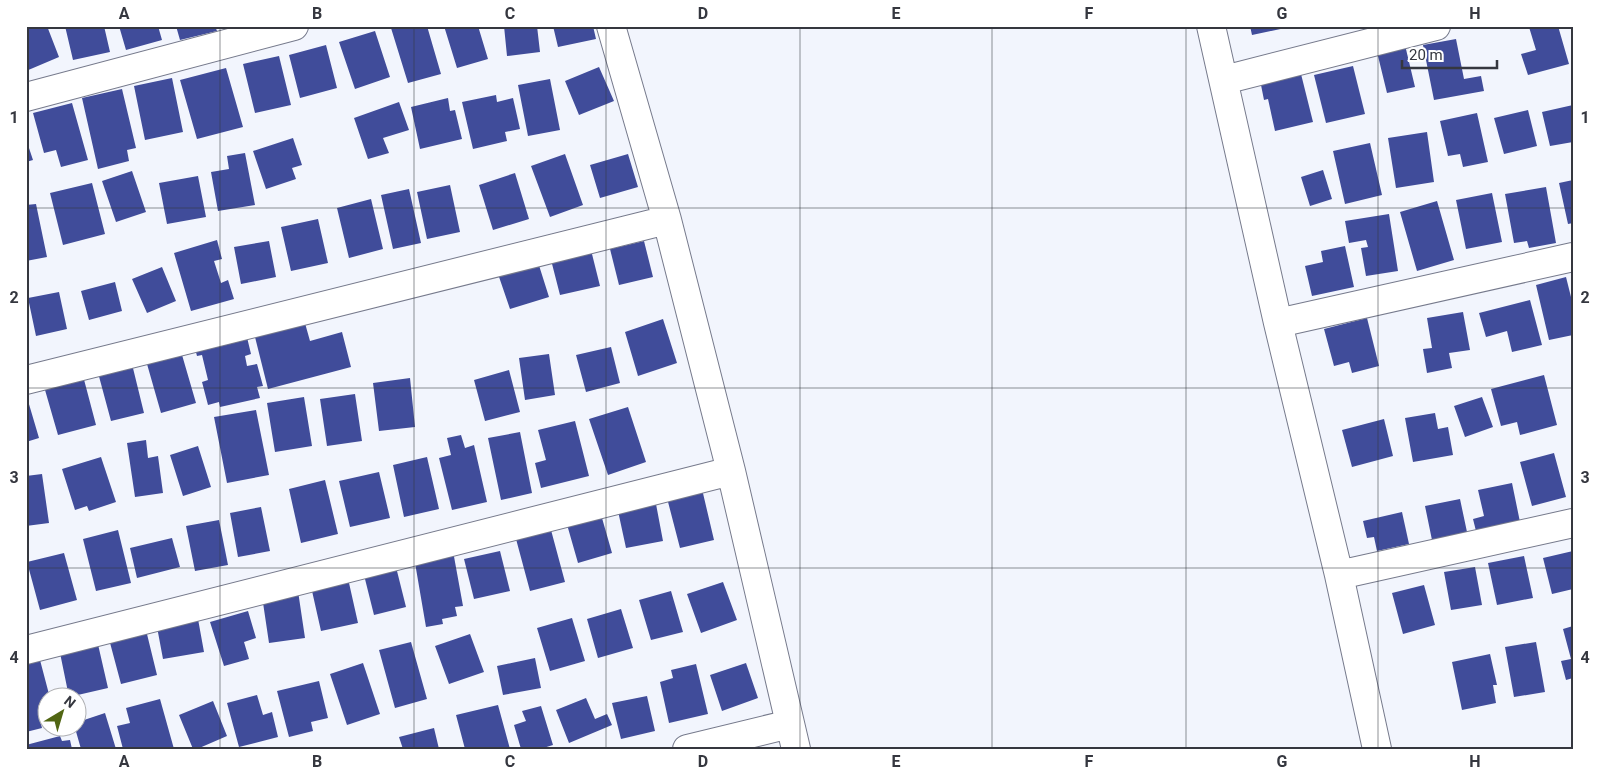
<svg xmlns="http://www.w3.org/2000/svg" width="1599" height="775" font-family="Roboto,sans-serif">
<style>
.building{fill:#404c9a}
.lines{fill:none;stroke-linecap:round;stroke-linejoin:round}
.minor-casing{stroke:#767a8c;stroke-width:30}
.minor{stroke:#fff;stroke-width:28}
.grid{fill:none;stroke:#35373f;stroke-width:1;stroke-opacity:0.55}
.neatline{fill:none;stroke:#35373f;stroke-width:2}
.grid-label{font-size:16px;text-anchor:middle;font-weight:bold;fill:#35373f}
</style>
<rect width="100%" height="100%" fill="#f2f5fd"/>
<!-- building -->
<path class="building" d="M26,26H47L59,57L26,71Z
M65,26H104L110,52L73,60Z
M119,26H158L162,40L126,50Z
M176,26H215L217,31L180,40Z
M398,26H427L441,74L408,83L391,28Z
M444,26H478L488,59L457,68Z
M504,26H537L540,52L507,56Z
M553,26H593L596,39L558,47Z
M1250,26H1290V27L1252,35Z
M1533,26H1558L1569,64L1528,75L1521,54L1536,50L1529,27Z
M375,31L390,77L355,89L339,42Z
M1456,39L1464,79L1481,76L1484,91L1434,100L1423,45Z
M326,45L337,88L300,98L289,55Z
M1405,45L1415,87L1387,93L1377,52Z
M279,56L291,105L255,113L243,64Z
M1353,66L1365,114L1326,123L1314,75Z
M599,67L614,101L579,115L565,81Z
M226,68L243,127L197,139L180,80Z
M1300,70L1313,122L1275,131L1268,99L1264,100L1260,80Z
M172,78L183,132L145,140L134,86Z
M550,79L560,130L528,136L518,85Z
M122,89L136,148L127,150L129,161L98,169L82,98Z
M496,95L497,102L513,98L520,129L505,132L507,141L473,149L462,102Z
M448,98L450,111L455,110L462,139L420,149L411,107Z
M399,102L409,130L383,138L389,153L368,159L354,118Z
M72,103L88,160L61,167L56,150L44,153L33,113Z
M1573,105V142L1550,146L1542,112Z
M1528,110L1537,146L1504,154L1494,118Z
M1477,113L1488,162L1463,167L1460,154L1448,156L1440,121Z
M1427,132L1434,182L1396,188L1388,138Z
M293,138L302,165L292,168L296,179L266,189L253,151Z
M26,139L33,160L26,162Z
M1370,143L1382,195L1345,204L1333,151Z
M245,153L255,205L218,211L211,172L229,169L227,156Z
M565,154L583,205L550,217L531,166Z
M628,154L638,187L600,198L590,165Z
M1323,170L1332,199L1310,206L1301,177Z
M132,171L146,212L116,222L102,181Z
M515,173L529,219L493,230L479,185Z
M198,176L206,217L167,224L159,183Z
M1573,180V223L1568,224L1559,183Z
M92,183L105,234L63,245L50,193Z
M450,185L460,232L427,239L417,192Z
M1546,187L1556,243L1529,248L1527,241L1514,243L1505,194Z
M409,189L421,243L393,249L381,195Z
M1492,193L1502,242L1466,249L1456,200Z
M371,199L383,249L349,258L337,208Z
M1437,201L1454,260L1417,271L1400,212Z
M36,204L47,257L26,261V205Z
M1389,214L1398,271L1366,276L1361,248L1368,247L1366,240L1349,243L1345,221Z
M318,219L328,263L291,271L281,227Z
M217,240L222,259L214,261L221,283L228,280L234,299L191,311L174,253Z
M269,241L276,277L241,284L234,247Z
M644,241L653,277L619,285L610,249Z
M590,246L600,286L560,295L550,256Z
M1345,246L1354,287L1312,296L1305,266L1323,262L1321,251Z
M537,259L549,297L510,309L497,271Z
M162,267L176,301L147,313L132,279Z
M1566,277L1573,305V335L1549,340L1536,285Z
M115,282L122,311L89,320L81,291Z
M59,292L67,329L36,336L28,298Z
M1530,300L1542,345L1512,352L1507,331L1486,337L1479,313Z
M1463,312L1470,350L1449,353L1452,368L1427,373L1423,349L1432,348L1427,318Z
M303,316L310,341L342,332L351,367L268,389L253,329Z
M1367,318L1379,366L1352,373L1349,362L1334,366L1324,329Z
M663,319L677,363L638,376L625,332Z
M245,329L251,354L245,356L247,366L257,364L263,386L257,387L260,398L220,407L219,402L208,405L202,382L208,380L202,355L197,356L193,341Z
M611,347L620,383L586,392L576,355Z
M180,348L196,403L161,413L145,357Z
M549,354L555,395L525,400L519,358Z
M131,360L144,413L111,421L97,369Z
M509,370L520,412L485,421L474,380Z
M82,372L96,425L58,435L43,383Z
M1544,375L1557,425L1520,435L1517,422L1501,426L1491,389Z
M410,378L415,427L379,431L373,383Z
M26,394L39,438L26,442Z
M355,394L362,441L327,446L320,399Z
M304,397L312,446L275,452L267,403Z
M1482,397L1493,427L1465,437L1454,406Z
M628,407L646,462L608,475L589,419Z
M256,410L269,475L227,483L214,417Z
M1435,413L1438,429L1448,427L1453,455L1413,462L1405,418Z
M1384,419L1393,456L1352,467L1342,430Z
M575,421L589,476L541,488L535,463L546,460L538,430Z
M520,432L532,493L501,500L488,438Z
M461,435L465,448L474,445L487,502L452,510L439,458L451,455L447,438Z
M146,440L148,458L158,456L163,493L135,497L127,443Z
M198,446L211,487L183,496L170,455Z
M1554,453L1566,497L1532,506L1520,462Z
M101,457L116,502L89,511L87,506L75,510L62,469Z
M427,457L439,509L404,517L393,465Z
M379,472L390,518L350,527L339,481Z
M42,474L49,523L26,526V476Z
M325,480L338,534L301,543L289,489Z
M1512,483L1520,522L1476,531L1473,519L1484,516L1478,490Z
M702,489L714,540L680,548L667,498Z
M1460,499L1467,532L1432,540L1425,506Z
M656,504L663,541L626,548L618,511Z
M261,507L270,551L238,557L230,513Z
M600,511L612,553L578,563L566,521Z
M1402,512L1409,544L1377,551L1374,537L1367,538L1363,521Z
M219,520L228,565L195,571L186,526Z
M118,530L131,583L96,591L83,539Z
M551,530L565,582L530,591L516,539Z
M172,538L180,567L137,578L130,548Z
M453,551L463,606L455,607L457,616L442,619L443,624L426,627L414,557Z
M500,551L510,591L474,599L464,559Z
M1573,551V589L1552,594L1543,558Z
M64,553L77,600L40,610L27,562Z
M1524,556L1533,598L1497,605L1488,563Z
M395,563L406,607L374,615L363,571Z
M1475,567L1482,605L1451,610L1444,572Z
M347,574L358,623L321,631L310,582Z
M723,582L737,620L701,633L687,594Z
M1424,585L1435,625L1403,634L1392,593Z
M298,591L305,638L269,643L262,596Z
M671,591L683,632L651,640L639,600Z
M621,609L633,648L598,658L587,619Z
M248,611L256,638L244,642L249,659L224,666L210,622Z
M572,618L585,661L550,671L537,628Z
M198,619L204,652L163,659L157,627Z
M1573,626V678L1566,680L1561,661L1571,659L1563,629Z
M146,630L157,675L121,684L109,639Z
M470,634L484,672L449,684L435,646Z
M97,640L108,688L69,697L59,648Z
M411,642L427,699L395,708L379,650Z
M1536,642L1545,692L1514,697L1505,647Z
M1490,654L1497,685H1493L1496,703L1462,710L1452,662Z
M535,658L541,688L503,695L497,666Z
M40,660L50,698H48V713L39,716L42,728L26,732V664Z
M363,663L380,714L347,725L330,674Z
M746,663L758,698L722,711L710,675Z
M696,664L708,714L669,723L660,682L673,678L671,670Z
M319,681L328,718L311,722L313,731L289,737L277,691Z
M257,695L263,715L272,712L278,737L239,747L227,703Z
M647,696L655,731L621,739L612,703Z
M586,698L595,719L607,714L612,725L569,743L556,710Z
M160,699L174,749H123L117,726L130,723L126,708Z
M213,701L227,736L197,749H193L179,715Z
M498,705L510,749H465L456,715Z
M541,706L553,745L540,749H521L514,725L526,721L522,711Z
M105,713L116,749H81L75,728H78V722Z
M434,728L439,749H403L399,737Z
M60,736L62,741L70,740L72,749H26V745Z"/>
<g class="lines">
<!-- minor casing -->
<g class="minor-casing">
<path id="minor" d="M611,26L667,220L731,471L796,749
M1211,26L1278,323L1339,575L1377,749
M1224,80L1436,26
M26,97L294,26
M1278,323L1573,257
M26,380L667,220
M1339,575L1573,523
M26,650L731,471
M687,749L790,724"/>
</g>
<!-- minor -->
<use href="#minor" class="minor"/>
</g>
<!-- grid -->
<path class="grid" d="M220,26V749M414,26V749M606,26V749M800,26V749M992,26V749M1186,26V749M1378,26V749M26,208H1573M26,388H1573M26,568H1573"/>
<!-- border -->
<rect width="1599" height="775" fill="none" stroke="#ffffff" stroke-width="55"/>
<!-- north arrow -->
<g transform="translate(62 712) rotate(38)"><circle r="24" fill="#ffffff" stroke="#aeafb2"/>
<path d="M0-4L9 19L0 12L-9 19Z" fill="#516613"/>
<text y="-8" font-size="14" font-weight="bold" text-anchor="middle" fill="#35373f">N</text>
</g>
<!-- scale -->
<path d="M1402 60v8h95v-8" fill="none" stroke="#35373f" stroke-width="2.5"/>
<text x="1409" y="60" font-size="15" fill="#35373f" stroke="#ffffff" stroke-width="4" paint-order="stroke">20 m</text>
<rect x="28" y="28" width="1544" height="720" class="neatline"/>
<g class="grid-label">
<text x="124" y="19">A</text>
<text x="317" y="19">B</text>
<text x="510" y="19">C</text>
<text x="703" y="19">D</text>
<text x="896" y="19">E</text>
<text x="1089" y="19">F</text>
<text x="1282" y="19">G</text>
<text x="1475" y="19">H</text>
<text x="14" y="123">1</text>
<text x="1585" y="123">1</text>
<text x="14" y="303">2</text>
<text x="1585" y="303">2</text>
<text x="14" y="483">3</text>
<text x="1585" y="483">3</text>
<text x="14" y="663">4</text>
<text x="1585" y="663">4</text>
<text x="124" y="767">A</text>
<text x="317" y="767">B</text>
<text x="510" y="767">C</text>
<text x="703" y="767">D</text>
<text x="896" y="767">E</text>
<text x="1089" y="767">F</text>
<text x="1282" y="767">G</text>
<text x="1475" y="767">H</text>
</g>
</svg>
